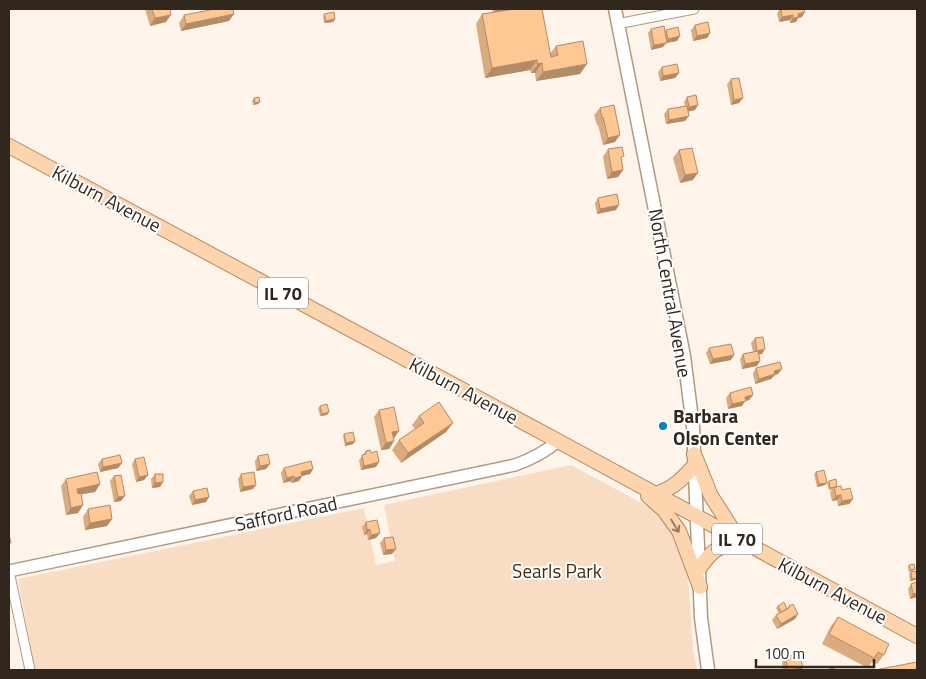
<svg xmlns="http://www.w3.org/2000/svg" width="926" height="679" font-family="'Titillium Web',sans-serif">
<style>
.green{fill:#f8ddc4}
.lines{fill:none;stroke-linecap:round;stroke-linejoin:round}
.minor-casing{stroke:#b19881;stroke-width:11}
.tertiary-casing{stroke:#b19881;stroke-width:14}
.secondary-casing{stroke:#b19881;stroke-width:15}
.primary-casing{stroke:#b48659;stroke-width:16}
.minor{stroke:#fff;stroke-width:9}
.tertiary{stroke:#fff;stroke-width:11}
.secondary{stroke:#fff;stroke-width:12}
.primary{stroke:#fcd5af;stroke-width:14}
.wall{fill:#daab7e}
.shaded-wall{fill:#b28b67}
.building{fill:#fec793;stroke:#b28b67}
.oneway{stroke:#967e66}
.poi-dot{fill:#0382ca;stroke:#fff;stroke-width:2}
.labels{text-anchor:middle;dominant-baseline:central;stroke-width:4;stroke-linejoin:round;paint-order:stroke}
.shield{fill:#fff;stroke:#6f6861;stroke-width:1}
.shield-label{font-size:18px;font-weight:bold;fill:#31271d}
.street-label{font-size:19px;fill:#31271d;stroke:#fff}
.poi-label{font-size:19px;font-weight:bold;fill:#31271d;stroke:#fff;text-anchor:start}
.park-label{font-size:19px;fill:#462b0e;stroke:#fff}
</style>
<rect width="100%" height="100%" fill="#fff4ea"/>
<!-- green -->
<path class="green" d="M571,465L662,514L678,533L687,562L693,649L697,670H35L18,579L364,508L376,565L395,561L384,505Z"/>
<g class="lines">
<!-- minor casing -->
<g class="minor-casing">
<path id="minor" d="M617,24L694,9
M9,571L30,670"/>
</g>
<!-- tertiary casing -->
<g class="tertiary-casing">
<path id="tertiary" d="M9,571L515,465C532,459 545,452 558,441"/>
</g>
<!-- secondary casing -->
<g class="secondary-casing">
<path id="secondary" d="M615,9L684,356L693,427L701,618L708,670"/>
</g>
<!-- primary casing -->
<g class="primary-casing">
<path id="primary" d="M9,146L558,441L917,636
M694,454L711,496L738,538
M655,494C673,489 683,478 695,465
M648,496L664,510L679,531L700,587
M699,569C715,545 720,546 748,544"/>
</g>
<!-- minor -->
<use href="#minor" class="minor"/>
<!-- tertiary -->
<use href="#tertiary" class="tertiary"/>
<!-- secondary -->
<use href="#secondary" class="secondary"/>
<!-- primary -->
<use href="#primary" class="primary"/>
</g>
<!-- wall -->
<path class="wall" d="M145,9H170L166,22L150,26Z
M492,9H506L505,10H510V9H544H542L550,54L556,46L580,74L536,81L535,73H531L530,70L485,78L476,24L482,14L493,13Z
M780,9H804L802,17L798,18L796,22L790,23V20L779,22L777,13Z
M324,14L335,19L333,22L324,23L323,17Z
M184,15L229,21L181,31L179,23Z
M695,25L710,33L707,38L693,41L691,30Z
M651,29L665,32L666,30L680,36L677,41L666,43L663,47L651,50L648,33Z
M662,67L679,73L675,78L660,81L658,72Z
M731,79L739,103L731,105L727,84Z
M687,97L698,105L695,110L688,111L685,121L666,124L664,114L668,109L685,106L684,102Z
M254,98L260,102L258,104L253,105L252,101Z
M600,108L615,142L603,145L598,125H597L594,115Z
M608,149L622,160L623,170L618,177L607,179L603,157Z
M679,150L693,180L680,183L673,158Z
M598,198L616,210L597,214L595,203Z
M755,338L762,354H759L760,361L757,366L742,369L740,359L743,354L753,352L751,343Z
M709,348L731,360L710,364L706,353Z
M756,368L778,374L775,375L771,379L755,384L753,373Z
M730,393L753,395L749,400L745,401L742,406L728,409L726,398Z
M320,406L327,415L320,416L318,408Z
M379,410L399,431L394,438V441L389,449L381,450L374,417Z
M419,416L446,432L401,463L392,450L399,440L415,429L412,425Z
M344,434L355,441L353,444L345,446L343,436Z
M366,451L376,467L361,470L359,460Z
M258,456L266,469L256,471L255,461Z
M102,459L122,463L118,468L100,472L98,464Z
M135,459L148,475L144,480L136,482L132,464Z
M284,468L313,469L310,474L302,476L299,481L291,483V481L283,483L281,473Z
M816,472L825,485L817,487L814,474Z
M155,474L160,487L152,488L151,479Z
M241,474L253,489L240,492L238,479Z
M114,476L121,501L114,502L110,481Z
M66,479L100,484L95,492L81,494L83,505L78,513L66,515L61,486Z
M829,481L853,499L849,504L838,506L837,500L832,501L830,492L832,490H829L827,483Z
M193,491L209,497L206,502L192,505L189,496Z
M88,509L112,519L107,526L85,530L83,517Z
M366,522L376,538L368,540L367,534L364,535L362,527Z
M384,538L392,554L383,555L380,543Z
M909,565L915,569L913,571L915,580L910,581L909,574L911,572H909L908,567Z
M917,582V597L910,599L908,589L911,584Z
M778,606L787,608L789,606L798,614L795,619L777,629L772,620L776,615L779,614L776,608Z
M838,617L884,655L877,664L872,662L868,668L822,644L831,626Z
M785,657L801,670H783L782,662Z"/>
<!-- shaded-wall -->
<path class="shaded-wall" d="M496,9H506L504,12L493,14Z
M805,12L802,17L798,18L796,22L790,23L793,18L798,14Z
M234,14L229,21L181,31L186,24Z
M171,15L166,22L150,26L155,18Z
M793,15L790,20L779,22L782,17Z
M335,19L333,22L324,23L326,21Z
M710,33L707,38L693,41L697,36Z
M680,36L677,41L666,43L663,47L651,50L654,45L665,43L668,39Z
M537,60L530,70L485,78L492,68Z
M542,63L535,73H531L538,64Z
M587,64L580,74L536,81L543,72Z
M679,73L675,78L660,81L663,76Z
M743,98L739,103L731,105L734,100Z
M260,102L258,104L253,105L255,103Z
M698,105L695,110L686,112L689,107Z
M689,116L685,121L666,124L669,120Z
M620,135L615,142L603,145L608,138Z
M623,170L618,177L607,179L612,172Z
M698,173L693,180L680,183L685,175Z
M619,205L616,210L597,214L600,209Z
M765,349L762,354L754,355L757,351Z
M734,355L731,360L710,364L713,359Z
M760,361L757,366L742,369L745,364Z
M782,369L778,374L775,375L771,379L755,384L759,379L774,371Z
M753,395L749,400L745,401L742,406L728,409L732,404L745,397Z
M329,412L327,415L320,416L322,414Z
M453,423L446,432L401,463L408,453Z
M399,431L394,438L392,432Z
M355,441L353,444L345,446L346,443Z
M394,441L389,449L381,450L386,443Z
M379,462L376,467L361,470L364,466Z
M122,463L118,468L100,472L103,467Z
M270,464L266,469L256,471L260,466Z
M313,469L310,474L298,477L301,472Z
M148,475L144,480L136,482L139,477Z
M294,476L291,481L283,483L287,478Z
M302,476L299,481L291,483L295,478Z
M163,482L160,487L152,488L155,483Z
M827,483L825,485L817,487L819,484Z
M100,484L95,492L72,496L77,489Z
M256,485L253,489L240,492L243,487Z
M841,495L837,500L832,501L836,496Z
M125,496L121,501L114,502L118,497Z
M209,497L206,502L192,505L195,500Z
M853,499L849,504L838,506L842,501Z
M83,505L78,513L66,515L71,508Z
M112,519L107,526L85,530L90,523Z
M370,529L367,534L364,535L367,530Z
M380,533L376,538L368,540L371,535Z
M396,549L392,554L383,555L386,550Z
M917,578L915,580L910,581L912,579Z
M917,593V597L910,599L913,594Z
M798,614L795,619L777,629L781,624Z
M803,668L801,670H789Z"/>
<!-- building -->
<path class="building" d="M152,9H170L171,15L155,18Z
M215,9H233L234,14L186,24L184,15Z
M515,9H542L551,57L558,55L556,46L583,41L587,64L543,72L542,63L538,64L537,60L492,68L482,14Z
M781,9H804L805,12L798,14L799,17L793,18V15L782,17Z
M334,12L335,19L326,21L324,14Z
M708,22L710,33L697,36L695,25Z
M664,26L667,43L654,45L651,29Z
M678,27L680,36L668,39L666,30Z
M677,64L679,73L663,76L662,67Z
M739,78L743,98L734,100L731,79Z
M696,95L698,105L689,107L687,97Z
M259,97L260,102L255,103L254,98Z
M614,105L620,135L608,138L603,117L602,118L600,108Z
M687,106L689,116L669,120L668,109Z
M622,147L624,156L621,157L623,170L612,172L608,149Z
M692,148L698,173L685,175L679,150Z
M617,194L619,205L600,209L598,198Z
M763,337L765,349L757,351L755,338Z
M731,344L734,355L713,359L709,348Z
M758,351L760,361L745,364L743,354Z
M780,362L782,369L774,371L775,374L759,379L756,368Z
M751,387L753,395L745,397L746,401L732,404L730,393Z
M439,402L453,423L408,453L399,440L424,423L419,416Z
M327,404L329,412L322,414L320,406Z
M394,407L399,431L392,432L394,441L386,443L379,410Z
M353,432L355,441L346,443L344,434Z
M370,450L371,453L377,451L379,462L364,466L362,455L366,454V451Z
M268,454L270,464L260,466L258,456Z
M120,455L122,463L103,467L102,459Z
M144,457L148,475L139,477L135,459Z
M311,461L313,469L301,472L302,476L295,478L294,476L287,478L284,468Z
M824,470L827,483L819,484L816,472Z
M97,472L100,484L77,489L78,494L81,493L83,505L71,508L66,479Z
M254,472L256,485L243,487L241,474Z
M155,474H163V482L155,483Z
M121,475L125,496L118,497L114,476Z
M836,479L837,487L830,488L829,481Z
M841,486L842,490L850,488L853,499L842,501L841,495L836,496L834,487Z
M207,488L209,497L195,500L193,491Z
M110,505L112,519L90,523L88,509Z
M377,520L380,533L371,535L370,529L367,530L366,522Z
M9,534L11,543H9Z
M393,537L396,549L386,550L384,538Z
M914,564L915,569L910,570L909,565Z
M916,571L917,578L912,579L911,572Z
M917,582V593L913,594L911,584Z
M784,602L787,609L781,612L778,606Z
M793,604L798,614L781,624L776,615L789,608V606Z
M838,617L889,644L884,655L878,652L874,658L829,634Z
M800,654L803,668L788,670L785,657Z
M917,662V670H875Z
M834,668V670H829V669Z"/>
<!-- one-way arrows -->
<defs><path id="oneway-shaft" d="M-6 0H5M1.5-3L5.5 0L1.5 3" fill="none" stroke-width="1.6" stroke-linecap="round" stroke-linejoin="round" transform="scale(1.25)"/></defs>
<use class="oneway" href="#oneway-shaft" transform="translate(675 526) rotate(59)"/>
<!-- markers -->
<circle class="poi-dot" cx="663" cy="426" r="5"/>
<g class="labels">
<!-- shield labels -->
<g class="shield">
<rect x="258" y="277.5" width="50" height="31" rx="4"/>
<rect x="712" y="523.5" width="50" height="31" rx="4"/>
</g>
<g class="shield-label">
<text x="283" y="293">IL 70</text>
<text x="737" y="539">IL 70</text>
</g>
<!-- street labels -->
<g class="street-label">
<text transform="translate(107 198) rotate(28)">Kilburn Avenue</text>
<text transform="translate(671 293) rotate(80)">North Central Avenue</text>
<text transform="translate(464 390) rotate(28)">Kilburn Avenue</text>
<text transform="translate(286 513) rotate(-12)">Safford Road</text>
<text transform="translate(833 590) rotate(28)">Kilburn Avenue</text>
</g>
<!-- poi labels -->
<g class="poi-label">
<text x="673" y="415">Barbara<tspan x="673" dy="22">Olson Center</tspan></text>
</g>
<!-- park labels -->
<g class="park-label">
<text x="557" y="570">Searls Park</text>
</g>
</g>
<!-- border -->
<rect width="926" height="679" fill="none" stroke="#31271d" stroke-width="20"/>
<!-- scale -->
<path d="M756 659v8h118v-8" fill="none" stroke="#31271d" stroke-width="2.5"/>
<text x="764" y="659" font-size="15" fill="#31271d" stroke="#ffffff" stroke-width="4" paint-order="stroke">100 m</text>
</svg>
